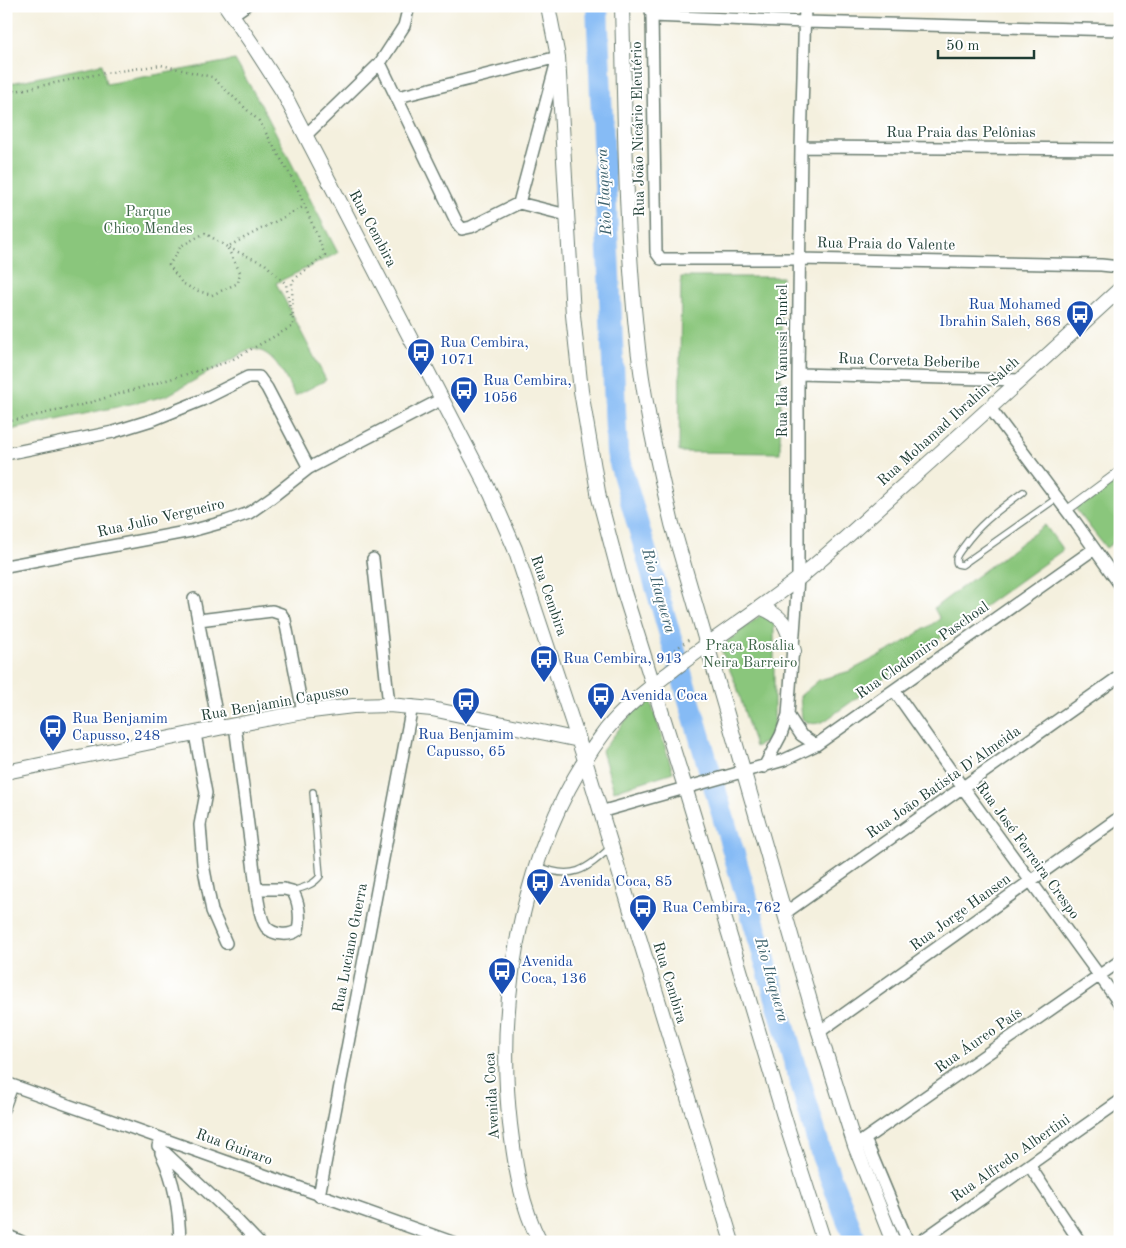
<svg xmlns="http://www.w3.org/2000/svg" width="1126" height="1248" font-family="'Old Standard TT',serif">
<style>
.green{fill:#8ac67c;stroke:#548258}
.lines{fill:none;stroke-linecap:round;stroke-linejoin:round}
.river{stroke:#86bbf5;stroke-width:22}
.service-casing{stroke:#6a7c70;stroke-width:8}
.pedestrian-casing{stroke:#6a7c70;stroke-width:10}
.minor-casing{stroke:#6a7c70;stroke-width:14}
.tertiary-casing{stroke:#6a7c70;stroke-width:16}
.path{stroke:#6a7c70;stroke-width:2.5;stroke-dasharray:1 4;stroke-linecap:butt}
.service{stroke:#fff;stroke-width:5.5}
.pedestrian{stroke:#fff;stroke-width:8}
.minor{stroke:#fff;stroke-width:11}
.tertiary{stroke:#fff;stroke-width:14}
.labels{text-anchor:middle;dominant-baseline:central;stroke-width:4;stroke-linejoin:round;paint-order:stroke}
.street-label{font-size:15px;fill:#1f3d34;stroke:#fff}
.park-label{font-size:15px;fill:#3f664a;stroke:#fff}
.transit-label{font-size:15px;fill:#164399;stroke:#fff;text-anchor:start}
.water-label{font-size:16px;font-style:italic;fill:#3e636e;stroke:#fff}
</style>
<rect width="100%" height="100%" fill="#fff"/>
<filter id="ink" filterUnits="userSpaceOnUse"><feTurbulence type="fractalNoise" baseFrequency=".02" numOctaves="2"/><feDisplacementMap in="SourceGraphic" scale="10" xChannelSelector="R" yChannelSelector="G"/><feConvolveMatrix kernelMatrix="1 2 1 2 8 2 1 2 1" color-interpolation-filters="sRGB"/></filter>
<filter id="wash" filterUnits="userSpaceOnUse"><feTurbulence type="fractalNoise" baseFrequency=".0096" numOctaves="4" result="noise"/><feDisplacementMap in="SourceGraphic" scale="20" xChannelSelector="R" yChannelSelector="G"/><feGaussianBlur stdDeviation="1.12" result="paint"/><feColorMatrix in="noise" values="0 0 0 0 0 0 0 0 0 0 0 0 0 0 0 0 0 1.4 0 .05"/><feComposite in="paint" operator="in"/></filter>
<g filter="url(#wash)">
<rect width="100%" height="100%" fill="#f4f0de"/>
<!-- green -->
<path class="green" d="M235,60L264,110L338,253L276,283L326,380L295,396C284,377 276,350 251,349L168,395L158,398L6,431V84L102,64L106,84Z
M681,277H782L780,453L679,452Z
M1120,474V538L1106,548L1075,508Z
M1045,525L1063,550L826,720C816,725 811,725 802,719L800,696L819,680L850,671L898,646L940,619L934,608Z
M761,615L774,621V731L768,741L755,747L737,687L720,647Z
M649,696L673,772L614,791L602,751L625,721Z"/>
<g class="lines">
<!-- river -->
<path class="river" d="M597,6L617,453L822,1156L856,1242"/>
</g>
</g>
<g filter="url(#ink)">
<g class="lines">
<!-- service casing -->
<g class="service-casing">
<path id="service" d="M1023,492C999,510 981,522 963,547C959,553 954,557 957,564L962,565L1057,498
M538,866C572,881 586,870 611,847
M292,891C302,888 314,885 320,876L313,792
M6,1110L15,1086"/>
</g>
<!-- pedestrian casing -->
<g class="pedestrian-casing">
<path id="pedestrian" d="M1066,511L1120,471"/>
</g>
<!-- minor casing -->
<g class="minor-casing">
<path id="minor" d="M650,6L652,16L656,252L661,259H799L1101,265L1120,267
M232,15L245,6
M652,16L805,22L1120,30
M380,63L457,223L462,229L471,227L519,203L567,215
M398,97L558,57L519,203
M305,136L380,63L404,26L409,6
M801,147L1120,149
M798,374L1020,380
M990,408L1076,523L1120,585
M6,454L113,432L155,419L202,400L248,377H259L267,388L309,468
M373,559L389,705
M6,566L191,531L227,521L249,513L272,497L309,468L442,399
M194,599L219,728
M199,620L272,611L281,614L285,620L303,712
M894,690L963,788L1120,1004
M788,715L801,735L816,745
M235,725C241,771 247,817 253,863C255,877 258,917 266,927C274,936 290,936 298,930C301,918 299,900 292,891L284,889H256
M195,734L206,793L200,825L203,864L212,911L226,943
M764,767L781,735L788,715L798,578V374L801,147L805,6
M600,812L784,760L816,745L1094,549
M785,913L1120,676
M819,1032L1120,817
M6,1083L452,1242
M865,1139L908,1242
M158,1146L232,1215L258,1242
M855,1146L1120,961
M161,1153C175,1182 179,1210 180,1242
M1029,1165L1080,1242
M319,1196L412,706
M6,1235L22,1242
M920,1242L1120,1101"/>
</g>
<!-- tertiary casing -->
<g class="tertiary-casing">
<path id="tertiary" d="M226,6L254,47L283,92L491,494L515,549L585,760L732,1242
M548,6L558,57L573,315L581,391L599,498L624,592L685,787L789,1133L824,1242
M622,6C625,114 625,222 636,329C642,395 657,460 672,524L819,1032L855,1146L893,1242
M760,607C786,618 786,625 794,651
M6,772L219,728L303,712L353,706L389,705L432,709L579,740
M540,1242C521,1206 515,1165 510,1124C495,993 525,836 606,730C625,706 651,687 674,669C715,638 758,610 798,579C834,550 868,517 903,486C976,421 1048,355 1120,289"/>
</g>
<!-- path -->
<path class="path" d="M6,97L15,91L99,74L161,65L212,77L259,121L296,185L325,255L292,281L293,326L228,362L78,406L6,422
M291,316L286,284L265,264L227,247L240,272L238,283L212,295L195,290L182,283L169,265L181,246L205,233L227,247L305,206
M659,661L691,638"/>
<!-- service -->
<use href="#service" class="service"/>
<!-- pedestrian -->
<use href="#pedestrian" class="pedestrian"/>
<!-- minor -->
<use href="#minor" class="minor"/>
<!-- tertiary -->
<use href="#tertiary" class="tertiary"/>
</g>
</g>
<!-- icons -->
<defs>
<g id="bus-pin" transform="scale(1.4375)"><path d="M0 17L-7.5 6A9.5 9.5 0 1 1 7.5 6Z" fill="#1a4fb4" stroke="#fff"/><path d="M-5-6H5V4H4V6H2V4H-2V6H-4V4H-5ZM-3.5-4V0h7V-4ZM-3.5 1.2v1.5H-2V1.2ZM2 1.2v1.5H3.5V1.2Z" fill="#fff"/></g>
</defs>
<g fill-rule="evenodd">
<use href="#bus-pin" x="1080" y="314"/>
<use href="#bus-pin" x="421" y="352"/>
<use href="#bus-pin" x="464" y="390"/>
<use href="#bus-pin" x="544" y="659"/>
<use href="#bus-pin" x="601" y="696"/>
<use href="#bus-pin" x="466" y="701"/>
<use href="#bus-pin" x="53" y="728"/>
<use href="#bus-pin" x="540" y="882"/>
<use href="#bus-pin" x="643" y="908"/>
<use href="#bus-pin" x="502" y="971"/>
</g>
<g class="labels">
<!-- street labels -->
<g class="street-label">
<text transform="translate(639 129) rotate(-91)">Rua João Nicário Eleutério</text>
<text x="961" y="133">Rua Praia das Pelônias</text>
<text transform="translate(372 229) rotate(62)">Rua Cembira</text>
<text transform="translate(886 245) rotate(1)">Rua Praia do Valente</text>
<text transform="translate(783 361) rotate(-90)">Rua Ida Vanussi Puntel</text>
<text transform="translate(909 362) rotate(2)">Rua Corveta Beberibe</text>
<text transform="translate(949 422) rotate(-42)">Rua Mohamad Ibrahin Saleh</text>
<text transform="translate(161 519) rotate(-13)">Rua Julio Vergueiro</text>
<text transform="translate(548 596) rotate(71)">Rua Cembira</text>
<text transform="translate(923 651) rotate(-35)">Rua Clodomiro Paschoal</text>
<text transform="translate(275 704) rotate(-10)">Rua Benjamin Capusso</text>
<text transform="translate(944 783) rotate(-35)">Rua João Batista D'Almeida</text>
<text transform="translate(1027 851) rotate(54)">Rua José Ferreira Crespo</text>
<text transform="translate(961 913) rotate(-36)">Rua Jorge Hansen</text>
<text transform="translate(351 948) rotate(-79)">Rua Luciano Guerra</text>
<text transform="translate(669 983) rotate(73)">Rua Cembira</text>
<text transform="translate(979 1041) rotate(-35)">Rua Áureo País</text>
<text transform="translate(493 1096) rotate(-93)">Avenida Coca</text>
<text transform="translate(234 1148) rotate(20)">Rua Guiraro</text>
<text transform="translate(1011 1159) rotate(-35)">Rua Alfredo Albertini</text>
</g>
<!-- park labels -->
<g class="park-label">
<text x="148" y="212">Parque<tspan x="148" dy="17">Chico Mendes</tspan></text>
<text x="750" y="646">Praça Rosália<tspan x="750" dy="17">Neira Barreiro</tspan></text>
</g>
<!-- transit labels -->
<g class="transit-label">
<text x="1061" y="305" text-anchor="end">Rua Mohamed<tspan x="1061" dy="17">Ibrahin Saleh, 868</tspan></text>
<text x="440" y="343">Rua Cembira,<tspan x="440" dy="17">1071</tspan></text>
<text x="483" y="381">Rua Cembira,<tspan x="483" dy="17">1056</tspan></text>
<text x="563" y="659">Rua Cembira, 913</text>
<text x="620" y="696">Avenida Coca</text>
<text x="72" y="719">Rua Benjamim<tspan x="72" dy="17">Capusso, 248</tspan></text>
<text x="466" y="735" text-anchor="middle">Rua Benjamim<tspan x="466" dy="17">Capusso, 65</tspan></text>
<text x="559" y="882">Avenida Coca, 85</text>
<text x="662" y="908">Rua Cembira, 762</text>
<text x="521" y="962">Avenida<tspan x="521" dy="17">Coca, 136</tspan></text>
</g>
<!-- water labels -->
<g class="water-label">
<text transform="translate(605 192) rotate(-93)">Rio Itaquera</text>
<text transform="translate(658 591) rotate(74)">Rio Itaquera</text>
<text transform="translate(771 980) rotate(74)">Rio Itaquera</text>
</g>
</g>
<!-- margin -->
<rect width="1126" height="1248" fill="none" stroke="#fff" stroke-width="25"/>
<!-- scale -->
<path d="M938 50v8h96v-8" fill="none" stroke="#1f3d34" stroke-width="2.5"/>
<text x="946" y="50" font-size="15" fill="#1f3d34" stroke="#ffffff" stroke-width="4" paint-order="stroke">50 m</text>
</svg>
